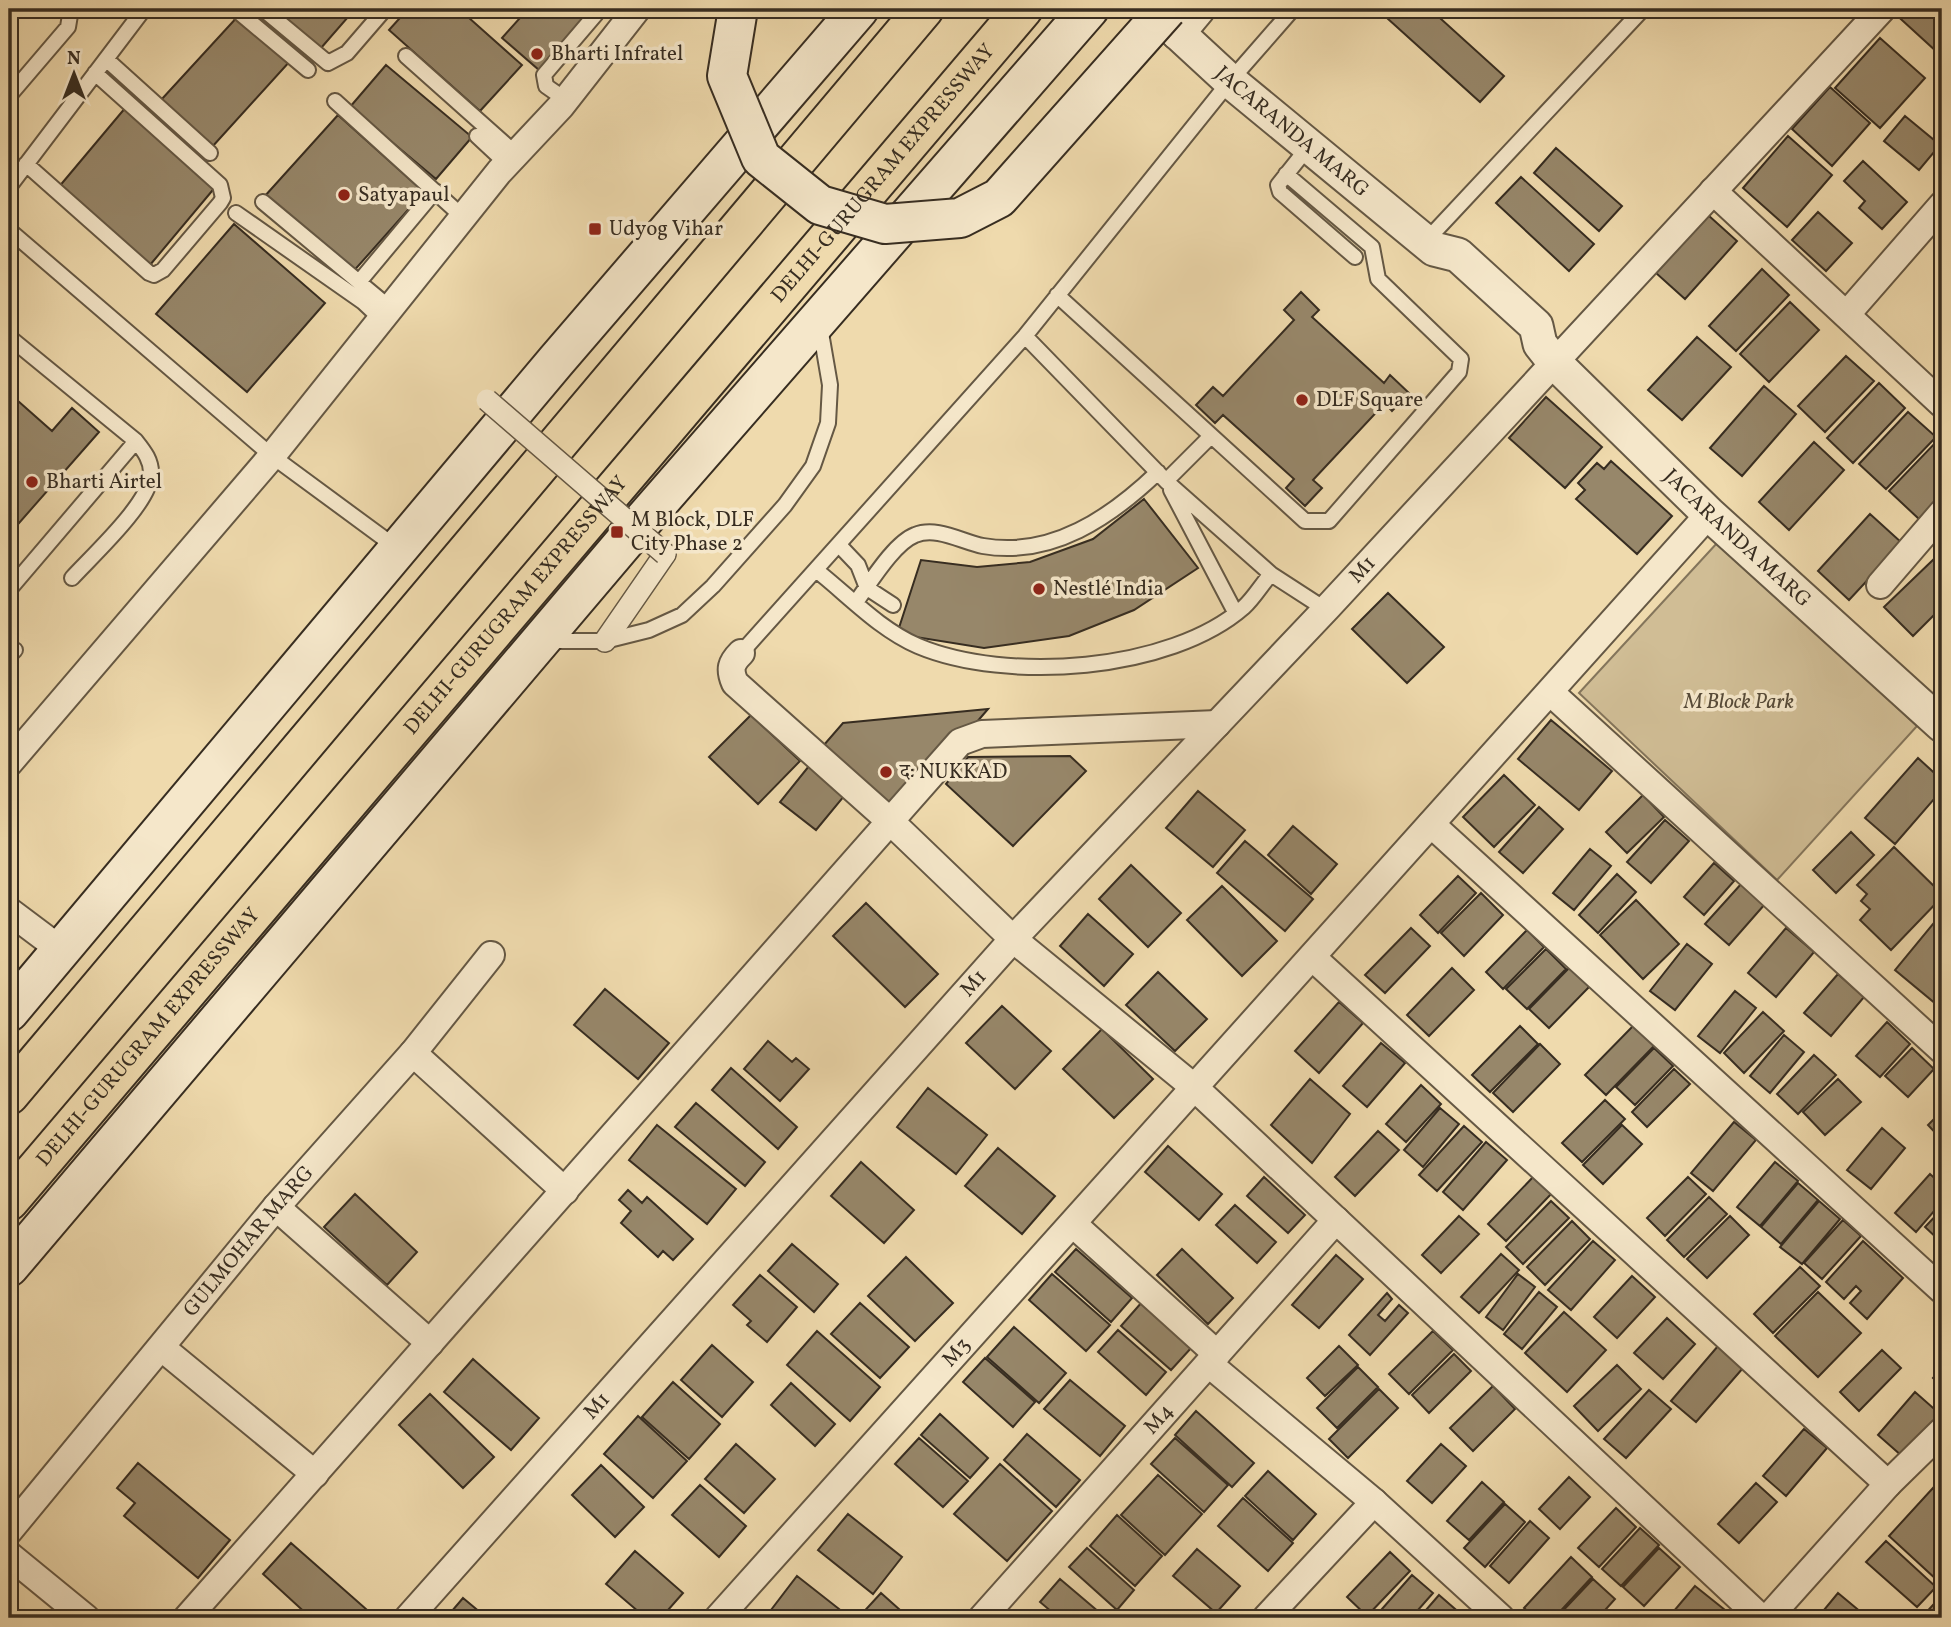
<svg xmlns="http://www.w3.org/2000/svg" width="1951" height="1627" font-family="Vollkorn,'Noto Serif Devanagari',serif">
<style>
.green{fill:#d0bd95;stroke:#84755b;stroke-width:2}
.building{fill:#97876a;stroke:#372d21;stroke-width:2}
.lines{fill:none;stroke-linecap:round;stroke-linejoin:round}
.service-casing{stroke:#655844;stroke-width:18}
.pedestrian-casing{stroke:#655844;stroke-width:24}
.minor-casing{stroke:#655844;stroke-width:30}
.tertiary-casing{stroke:#655844;stroke-width:37}
.secondary-casing{stroke:#372d21;stroke-width:42}
.motorway-casing{stroke:#372d21;stroke-width:42}
.service{stroke:#f5e7ca;stroke-width:14}
.pedestrian{stroke:#f5e7ca;stroke-width:21}
.minor{stroke:#f5e7ca;stroke-width:26}
.tertiary{stroke:#f5e7ca;stroke-width:33}
.secondary{stroke:#f5e7ca;stroke-width:38}
.motorway{stroke:#efdaad;stroke-width:38}
.pedestrian-bridge-casing{stroke:#655844;stroke-width:24;stroke-linecap:butt}
.secondary-bridge-casing{stroke:#372d21;stroke-width:42;stroke-linecap:butt}
.pedestrian-bridge{stroke:#f5e7ca;stroke-width:21}
.secondary-bridge{stroke:#f5e7ca;stroke-width:38}
.poi-dot{fill:#8f2418;stroke:#f5e7ca;stroke-width:2.5}
.labels{text-anchor:middle;dominant-baseline:central;stroke-width:7;stroke-linejoin:round;paint-order:stroke}
.poi-label{font-size:21px;fill:#372d21;stroke:#f5e7ca;text-anchor:start}
.street-label{font-size:21px;fill:#372d21;stroke:#f5e7ca}
.park-label{font-size:21px;font-style:italic;fill:#564a38;stroke:#f5e7ca}
</style>
<rect width="100%" height="100%" fill="#efdaad"/>
<filter id="stains"><feTurbulence type="fractalNoise" baseFrequency=".00286" numOctaves="4"/><feColorMatrix values="0 0 0 0 .2 0 0 0 0 .09 0 0 0 0 .02 0 0 0 .5 -.17"/></filter>
<radialGradient id="worn" r=".72"><stop offset=".6" stop-color="#630" stop-opacity="0"/><stop offset="1" stop-color="#630" stop-opacity=".3"/></radialGradient>
<!-- green -->
<path class="green" d="M1718,542L1917,726L1777,880L1579,693Z"/>
<!-- building -->
<path class="building" d="M275,9H355L321,48Z
M408,9H459L522,65L480,111L389,30Z
M528,9H594L539,70L502,38Z
M1377,9H1430L1504,76L1480,102Z
M1894,9H1941L1942,47L1937,52L1892,11Z
M240,14L291,60L212,147L161,100Z
M1880,38L1925,78L1880,128L1835,88Z
M386,65L472,137L436,179L350,107Z
M1830,87L1870,123L1832,166L1792,129Z
M126,107L217,185L150,265L58,188Z
M338,115L424,192L351,274L264,197Z
M1905,116L1940,145L1919,170L1884,141Z
M1788,136L1832,175L1787,227L1743,188Z
M1556,148L1622,206L1599,231L1534,173Z
M1863,161L1907,202L1882,229L1859,208L1865,201L1844,181Z
M1521,177L1594,244L1569,271L1496,203Z
M1818,212L1852,243L1826,271L1792,240Z
M1708,215L1737,241L1685,299L1656,273Z
M234,224L325,303L247,392L156,314Z
M1762,269L1789,295L1736,351L1709,326Z
M1301,292L1319,310L1312,317L1384,383L1390,375L1409,393L1392,411L1385,403L1313,480L1322,488L1305,506L1286,488L1294,479L1223,415L1215,423L1196,405L1213,387L1223,396L1294,320L1284,310Z
M1790,302L1819,330L1769,382L1740,354Z
M1697,337L1731,367L1682,420L1648,390Z
M1846,356L1874,381L1825,432L1798,406Z
M1879,383L1905,408L1853,463L1827,438Z
M1764,386L1796,414L1742,476L1710,448Z
M9,393L52,431L72,408L99,432L12,531L9,548Z
M1546,397L1602,447L1565,488L1509,438Z
M1908,412L1936,437L1886,489L1859,464Z
M1814,442L1844,470L1789,530L1759,502Z
M1936,442L1942,447V494L1919,519L1889,491Z
M1611,461L1672,516L1637,554L1576,499L1585,490L1578,483L1597,463L1604,469Z
M1144,499L1198,568L1134,610L1069,636L984,648L897,634L921,560L977,567L1030,562L1093,539Z
M1870,514L1902,543L1849,600L1818,571Z
M1935,558L1942,565V607L1913,636L1884,607Z
M1388,593L1444,647L1407,683L1352,629Z
M988,709L891,822L817,753L843,723Z
M751,715L800,761L758,804L709,757Z
M1551,720L1612,771L1579,810L1518,759Z
M1070,756L1086,771L1013,846L946,784L968,757Z
M1918,758L1942,780V790L1895,844L1865,818Z
M809,766L845,795L816,830L780,802Z
M1504,775L1535,805L1494,847L1463,817Z
M1198,791L1245,830L1213,867L1166,828Z
M1643,795L1664,817L1627,853L1606,832Z
M1539,807L1563,829L1523,873L1499,852Z
M1665,820L1689,841L1651,883L1627,862Z
M1293,826L1337,864L1311,894L1268,855Z
M1851,832L1874,855L1836,893L1813,870Z
M1245,841L1313,899L1285,931L1217,873Z
M1894,847L1942,894V897L1891,950L1860,920L1870,909L1861,901L1867,894L1857,885Z
M1590,849L1611,866L1574,910L1553,893Z
M1714,863L1734,881L1704,915L1684,897Z
M1131,865L1181,913L1148,947L1099,899Z
M1617,874L1636,892L1598,933L1579,915Z
M1458,876L1476,893L1438,933L1420,915Z
M1742,883L1765,904L1729,945L1705,924Z
M1222,886L1277,941L1242,976L1187,920Z
M1481,893L1503,915L1464,956L1441,933Z
M1636,900L1679,944L1643,979L1600,935Z
M866,903L938,974L905,1007L833,936Z
M1942,913V1009L1895,970Z
M1088,914L1133,954L1104,986L1060,946Z
M1411,928L1430,946L1385,993L1365,975Z
M1786,928L1814,952L1776,997L1748,973Z
M1527,930L1544,947L1503,989L1486,972Z
M1687,944L1712,964L1675,1010L1650,991Z
M1546,949L1566,969L1527,1009L1506,989Z
M1570,967L1590,986L1549,1028L1529,1009Z
M1452,968L1474,990L1429,1036L1407,1015Z
M1158,972L1207,1019L1175,1051L1126,1005Z
M1838,974L1864,997L1831,1036L1804,1013Z
M605,989L669,1043L638,1079L574,1025Z
M1735,991L1756,1008L1720,1053L1698,1036Z
M1339,1002L1363,1023L1319,1073L1295,1051Z
M1002,1006L1051,1051L1015,1089L966,1043Z
M1763,1012L1784,1031L1744,1073L1724,1053Z
M1887,1022L1910,1044L1880,1077L1856,1056Z
M1634,1025L1654,1046L1606,1095L1585,1075Z
M1520,1026L1538,1044L1490,1092L1472,1075Z
M1102,1029L1153,1079L1114,1118L1063,1069Z
M1784,1035L1804,1052L1770,1093L1750,1076Z
M768,1041L792,1062L796,1058L809,1069L780,1101L744,1069Z
M1381,1043L1405,1063L1367,1107L1343,1086Z
M1540,1044L1560,1064L1513,1112L1493,1093Z
M1654,1048L1673,1066L1635,1105L1616,1087Z
M1912,1048L1934,1069L1908,1097L1885,1076Z
M1814,1055L1836,1075L1798,1114L1777,1094Z
M731,1068L797,1127L778,1149L712,1090Z
M1674,1069L1690,1084L1647,1127L1632,1112Z
M1310,1079L1350,1114L1312,1163L1271,1125Z
M1838,1079L1861,1102L1825,1135L1803,1112Z
M1421,1085L1441,1104L1406,1142L1386,1124Z
M928,1088L987,1135L956,1174L897,1127Z
M1605,1100L1625,1119L1582,1162L1562,1143Z
M696,1103L765,1162L745,1186L675,1127Z
M1440,1108L1459,1124L1423,1167L1404,1150Z
M1942,1111V1140L1928,1125Z
M1734,1122L1756,1140L1713,1191L1691,1173Z
M657,1125L736,1189L707,1224L629,1160Z
M1622,1125L1642,1144L1603,1184L1583,1165Z
M1464,1126L1482,1142L1437,1191L1419,1175Z
M1882,1128L1905,1148L1871,1189L1847,1170Z
M1378,1131L1399,1150L1355,1196L1335,1177Z
M1486,1142L1507,1160L1463,1210L1443,1192Z
M1168,1146L1222,1194L1199,1220L1145,1172Z
M998,1148L1055,1196L1022,1234L965,1186Z
M861,1162L914,1210L884,1243L831,1196Z
M1775,1162L1798,1181L1760,1226L1737,1207Z
M1930,1174L1942,1185V1202L1916,1232L1895,1213Z
M1535,1175L1553,1192L1506,1241L1488,1224Z
M1264,1177L1305,1215L1288,1233L1247,1196Z
M1688,1177L1706,1194L1665,1236L1647,1218Z
M1798,1183L1818,1200L1781,1244L1761,1227Z
M628,1190L642,1203L647,1197L693,1239L673,1260L663,1251L658,1257L621,1223L631,1211L619,1200Z
M355,1194L417,1252L387,1285L324,1227Z
M1709,1197L1727,1214L1684,1257L1667,1240Z
M1551,1201L1569,1218L1523,1264L1506,1247Z
M1819,1201L1840,1219L1802,1264L1780,1247Z
M1235,1205L1276,1242L1257,1263L1216,1225Z
M1942,1209V1243L1925,1227Z
M1459,1216L1479,1234L1441,1273L1422,1255Z
M1730,1216L1749,1235L1707,1278L1687,1259Z
M1843,1220L1861,1236L1822,1279L1804,1263Z
M1572,1221L1590,1239L1545,1285L1527,1267Z
M1593,1241L1615,1260L1571,1310L1548,1290Z
M1863,1241L1903,1278L1867,1319L1850,1303L1861,1291L1856,1286L1844,1299L1826,1282Z
M792,1244L838,1284L814,1312L768,1271Z
M1076,1249L1132,1298L1111,1322L1055,1272Z
M1182,1249L1233,1298L1208,1324L1157,1275Z
M1501,1254L1519,1270L1479,1313L1461,1297Z
M1336,1255L1363,1279L1319,1328L1292,1305Z
M906,1257L953,1303L915,1341L868,1296Z
M1800,1267L1820,1286L1773,1333L1754,1314Z
M1052,1274L1110,1325L1086,1351L1029,1300Z
M1518,1274L1535,1287L1503,1330L1486,1317Z
M760,1275L797,1307L767,1342L747,1325L751,1321L733,1305Z
M1632,1276L1655,1297L1617,1338L1594,1317Z
M1539,1292L1557,1307L1522,1349L1504,1334Z
M1818,1292L1861,1333L1818,1377L1775,1336Z
M1387,1293L1392,1299L1378,1315L1385,1321L1399,1305L1408,1313L1370,1355L1349,1335Z
M1142,1302L1192,1347L1171,1370L1121,1326Z
M860,1303L909,1347L880,1378L831,1334Z
M1564,1312L1606,1350L1567,1392L1525,1353Z
M1667,1318L1695,1344L1663,1379L1634,1353Z
M1014,1327L1066,1373L1039,1403L987,1357Z
M1118,1330L1166,1372L1146,1395L1098,1352Z
M817,1331L880,1387L850,1421L787,1365Z
M1433,1331L1453,1350L1409,1394L1389,1374Z
M712,1345L753,1382L722,1417L681,1380Z
M1339,1346L1358,1365L1325,1396L1307,1378Z
M1718,1346L1743,1368L1696,1422L1671,1401Z
M1882,1350L1901,1368L1859,1411L1840,1392Z
M1454,1354L1471,1371L1429,1413L1412,1395Z
M985,1358L1035,1402L1013,1427L963,1382Z
M473,1359L539,1418L511,1450L444,1392Z
M1617,1365L1641,1389L1598,1431L1574,1406Z
M1358,1367L1378,1387L1337,1428L1317,1408Z
M1942,1368V1387L1933,1378Z
M1070,1380L1125,1426L1100,1456L1044,1409Z
M673,1382L720,1424L689,1459L642,1417Z
M791,1383L835,1424L815,1446L771,1405Z
M1493,1386L1515,1409L1473,1451L1450,1428Z
M1379,1389L1398,1408L1348,1458L1329,1439Z
M1649,1390L1671,1409L1626,1458L1604,1439Z
M1915,1392L1940,1414L1902,1456L1878,1435Z
M430,1394L494,1457L463,1488L399,1425Z
M1196,1411L1254,1463L1232,1487L1175,1435Z
M940,1414L988,1458L970,1478L921,1435Z
M638,1416L687,1461L653,1498L604,1454Z
M1804,1429L1827,1448L1786,1496L1763,1476Z
M1027,1434L1080,1480L1056,1507L1004,1460Z
M919,1438L968,1481L943,1507L895,1464Z
M1175,1438L1228,1485L1204,1512L1151,1464Z
M736,1444L775,1479L744,1513L705,1479Z
M1441,1444L1466,1466L1432,1503L1407,1481Z
M138,1463L230,1540L198,1578L124,1516L135,1503L117,1488Z
M1000,1464L1052,1511L1007,1561L954,1514Z
M601,1465L644,1507L615,1537L572,1495Z
M1268,1471L1316,1514L1293,1540L1245,1496Z
M1158,1475L1202,1514L1165,1555L1121,1515Z
M1569,1477L1590,1497L1560,1529L1539,1509Z
M1482,1482L1504,1502L1469,1540L1447,1521Z
M1756,1483L1777,1502L1739,1543L1718,1524Z
M700,1485L746,1526L719,1557L672,1515Z
M1933,1488L1942,1496V1575L1937,1580L1889,1536Z
M1243,1498L1293,1543L1268,1571L1218,1526Z
M1505,1504L1525,1522L1485,1567L1464,1548Z
M1616,1508L1636,1527L1599,1567L1578,1548Z
M848,1514L902,1557L873,1594L818,1550Z
M1117,1515L1162,1556L1135,1586L1090,1546Z
M1530,1521L1549,1538L1509,1583L1490,1566Z
M1640,1528L1659,1545L1621,1586L1602,1569Z
M1886,1541L1936,1587L1917,1607L1866,1562Z
M291,1543L366,1609L357,1618H311L263,1574Z
M1087,1548L1134,1590L1117,1610L1069,1567Z
M1659,1548L1680,1567L1644,1606L1623,1587Z
M1197,1549L1240,1586L1216,1613L1173,1576Z
M635,1551L683,1593L661,1618H646L606,1584Z
M1390,1552L1410,1571L1367,1616L1347,1597Z
M1571,1557L1592,1577L1554,1618H1535L1524,1608Z
M1412,1575L1433,1593L1411,1618H1374Z
M797,1576L848,1616L846,1618H782L771,1610Z
M1060,1579L1106,1618H1059L1040,1602Z
M1593,1579L1615,1599L1598,1618H1556Z
M1695,1586L1735,1618H1668Z
M881,1593L909,1618H858Z
M1838,1593L1868,1618H1822L1819,1616Z
M1439,1595L1462,1615L1460,1618H1419Z
M1942,1595V1618H1924L1922,1617Z
M463,1598L487,1618H446Z"/>
<g class="lines">
<!-- service casing -->
<g class="service-casing">
<path id="service" d="M235,9L308,70
M263,9L328,63L347,53L385,9
M406,56L516,154
M106,59L210,153
M9,96L68,27L71,9
M566,100L546,86L544,75L596,14
M335,101L463,217
M477,136L507,164
M1309,146L1278,185L1280,192L1355,257
M26,164L149,273L154,275L163,270L220,203L223,198L220,185L95,73
M9,187L144,9
M263,202L390,308
M236,213L363,302L381,319
M9,230L272,456L397,548
M1425,242L1643,9
M359,282L435,191
M1057,295L1305,521H1329L1459,372L1461,359L1378,279L1372,247L1286,174
M9,337L136,441C144,451 152,461 151,475C149,504 93,555 72,578
M1166,481L1211,436
M1171,490L1235,612
M839,545L858,565L867,588L893,605
M816,570C849,596 879,629 918,646C1006,683 1170,672 1244,607C1254,598 1262,584 1271,574L1167,482L1025,336
M1271,574L1325,609
M9,590L136,441
M856,602C870,583 894,543 915,535C937,526 962,542 983,546C1052,558 1111,517 1158,472
M547,641H605L649,630L682,615L713,586L785,505L813,466L828,423L830,385L820,327
M741,653L1025,336L1230,81L1293,9
M9,656L15,650"/>
</g>
<!-- pedestrian casing -->
<g class="pedestrian-casing">
<path id="pedestrian" d="M605,641L665,554"/>
</g>
<!-- minor casing -->
<g class="minor-casing">
<g id="minor">
<path d="M1713,191L1942,404"/>
<path d="M1847,314L1942,205"/>
<path d="M1880,585L1942,513"/>
<path d="M741,653C731,663 729,669 735,683L891,822L1013,939L1195,1088L1761,1618"/>
<path d="M1550,692L1942,1050"/>
<path d="M9,763L272,456L499,172L561,106L637,9"/>
<path d="M1431,824L1942,1290"/>
<path d="M9,911L61,950"/>
<path d="M1312,957L1888,1484"/>
<path d="M413,1053L565,1191"/>
<path d="M276,1207L430,1343"/>
<path d="M1073,1224L1217,1354"/>
<path d="M162,1348L315,1474"/>
<path d="M1209,1364L1374,1502L1501,1618"/>
<path id="s1" d="M9,1531L276,1207L413,1053L491,955"/>
<path d="M9,1555L86,1618"/>
<path d="M187,1618L960,742L982,734L1217,724"/>
<path id="s2" d="M408,1618L1013,939L1328,607L1882,9"/>
<path id="s3" d="M718,1618L1709,514"/>
<path id="s4" d="M982,1618L1336,1220"/>
<path d="M1266,1618L1374,1502"/>
<path d="M1768,1618L1888,1484L1942,1431"/>
</g>
</g>
<!-- tertiary casing -->
<g class="tertiary-casing">
<g id="tertiary">
<path id="s5" d="M1152,9L1230,81L1434,249L1458,255L1536,326L1540,344L1555,363L1709,514L1942,725"/>
<path d="M1178,33L1198,9"/>
</g>
</g>
<!-- secondary casing -->
<g class="secondary-casing">
<path id="secondary" d="M9,1012L556,361L859,9
M9,1267L626,540L1089,9"/>
</g>
<!-- motorway casing -->
<g class="motorway-casing">
<g id="motorway">
<path d="M9,1095L924,9"/>
<path id="s6" d="M9,1201L1023,9"/>
</g>
</g>
<!-- service -->
<use href="#service" class="service"/>
<!-- pedestrian -->
<use href="#pedestrian" class="pedestrian"/>
<!-- minor -->
<use href="#minor" class="minor"/>
<!-- tertiary -->
<use href="#tertiary" class="tertiary"/>
<!-- secondary -->
<use href="#secondary" class="secondary"/>
<!-- motorway -->
<use href="#motorway" class="motorway"/>
<!-- pedestrian-bridge casing -->
<g class="pedestrian-bridge-casing">
<path id="pedestrian-bridge" d="M487,400L665,554"/>
</g>
<!-- secondary-bridge casing -->
<g class="secondary-bridge-casing">
<path id="secondary-bridge" d="M738,9L727,76L761,158L820,205L885,224L960,218L999,198L1167,9"/>
</g>
<!-- pedestrian-bridge -->
<use href="#pedestrian-bridge" class="pedestrian-bridge"/>
<!-- secondary-bridge -->
<use href="#secondary-bridge" class="secondary-bridge"/>
</g>
<!-- markers -->
<g class="poi-dot">
<circle cx="537" cy="54" r="7"/>
<circle cx="344" cy="195" r="7"/>
<rect x="588" y="222" width="14" height="14" rx="3.5"/>
<circle cx="1302" cy="400" r="7"/>
<circle cx="32" cy="482" r="7"/>
<rect x="610" y="525" width="14" height="14" rx="3.5"/>
<circle cx="1039" cy="589" r="7"/>
<circle cx="886" cy="772" r="7"/>
</g>
<g class="labels">
<!-- poi labels -->
<g class="poi-label">
<text x="551" y="54">Bharti Infratel</text>
<text x="358" y="195">Satyapaul</text>
<text x="609" y="229">Udyog Vihar</text>
<text x="1316" y="400">DLF Square</text>
<text x="46" y="482">Bharti Airtel</text>
<text x="631" y="520">M Block, DLF<tspan x="631" dy="24">City Phase 2</tspan></text>
<text x="1053" y="589">Nestlé India</text>
<text x="900" y="772">द: NUKKAD</text>
</g>
<!-- street labels -->
<g class="street-label">
<text stroke="none"><textPath href="#s5" startOffset="186">JACARANDA MARG</textPath></text>
<text stroke="none"><textPath href="#s6" startOffset="1349">DELHI-GURUGRAM EXPRESSWAY</textPath></text>
<text stroke="none"><textPath href="#s5" startOffset="796">JACARANDA MARG</textPath></text>
<text stroke="none"><textPath href="#s2" startOffset="1418">M1</textPath></text>
<text stroke="none"><textPath href="#s6" startOffset="782">DELHI-GURUGRAM EXPRESSWAY</textPath></text>
<text stroke="none"><textPath href="#s2" startOffset="850">M1</textPath></text>
<text stroke="none"><textPath href="#s6" startOffset="215">DELHI-GURUGRAM EXPRESSWAY</textPath></text>
<text stroke="none"><textPath href="#s1" startOffset="376">GULMOHAR MARG</textPath></text>
<text stroke="none"><textPath href="#s3" startOffset="357">M3</textPath></text>
<text stroke="none"><textPath href="#s2" startOffset="284">M1</textPath></text>
<text stroke="none"><textPath href="#s4" startOffset="266">M4</textPath></text>
</g>
<!-- park labels -->
<g class="park-label">
<text x="1739" y="702">M Block Park</text>
</g>
</g>
<!-- margin -->
<rect width="1951" height="1627" fill="none" stroke="#efdaad" stroke-width="35"/>
<rect x="10" y="10" width="1930" height="1606" fill="none" stroke="#372d21" stroke-width="3.5"/>
<rect x="18" y="18" width="1916" height="1592" fill="none" stroke="#372d21" stroke-width="2"/>
<!-- north arrow -->
<g transform="translate(74 74)" stroke="#f5e7ca" stroke-width="5" paint-order="stroke">
<path d="M0-5L12 26L0 18L-12 26Z" fill="#372d21"/>
<text y="-10" font-size="19" font-weight="bold" text-anchor="middle" fill="#372d21">N</text>
</g>
<rect width="100%" height="100%" filter="url(#stains)"/>
<rect width="100%" height="100%" fill="url(#worn)"/>
</svg>
